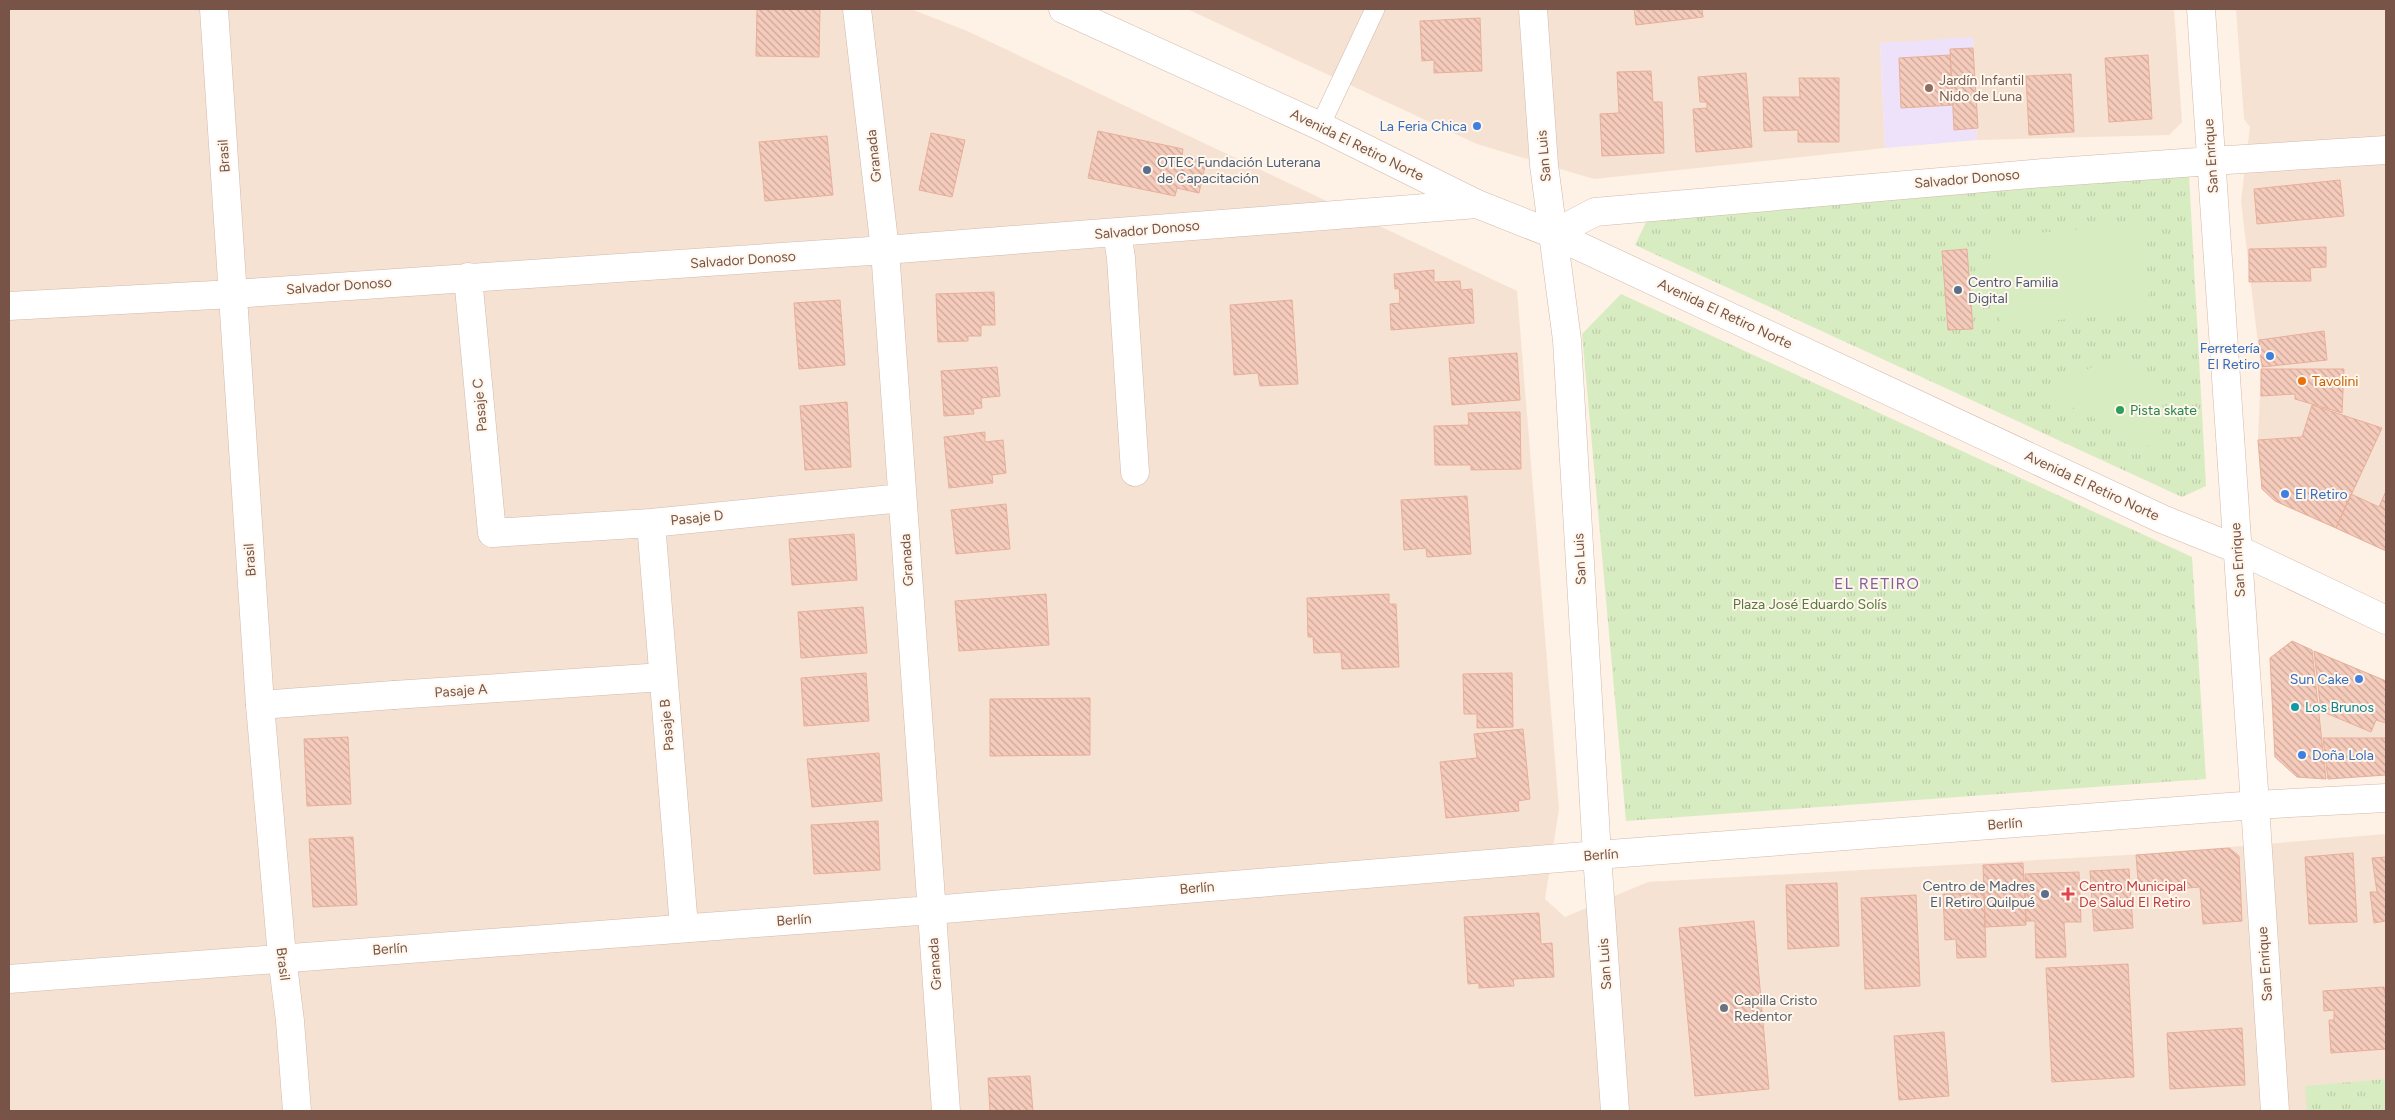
<svg xmlns="http://www.w3.org/2000/svg" width="2395" height="1120" font-family="Figtree,sans-serif">
<style>
.residential{fill:#f6e2d3}
.education{fill:#eee1fa}
.grass{fill:url(#grass-tufts)}
.garden{fill:#d8ecc2}
.building{fill:url(#building-back-hatch);stroke:#e8af9a}
.lines{fill:none;stroke-linecap:round;stroke-linejoin:round}
.service-casing{stroke:#d2b9ac;stroke-width:20}
.pedestrian-casing{stroke:#d2b9ac;stroke-width:29}
.minor-casing{stroke:#d2b9ac;stroke-width:29}
.tertiary-casing{stroke:#d2b9ac;stroke-width:29}
.service{stroke:#fff;stroke-width:19}
.pedestrian{stroke:#fff;stroke-width:28}
.minor{stroke:#fff;stroke-width:28}
.tertiary{stroke:#fff;stroke-width:28}
.education-dot{fill:#8d6e63;stroke:#fff6ec;stroke-width:2}
.shop-dot{fill:#3f7fe0;stroke:#fff6ec;stroke-width:2}
.service-dot{fill:#5c6f8a;stroke:#fff6ec;stroke-width:2}
.food-dot{fill:#e8710a;stroke:#fff6ec;stroke-width:2}
.leisure-dot{fill:#2e9e5b;stroke:#fff6ec;stroke-width:2}
.culture-dot{fill:#0f9aa8;stroke:#fff6ec;stroke-width:2}
.health-dot{fill:#e0444e;stroke:#fff6ec;stroke-width:2}
.worship-dot{fill:#6b7280;stroke:#fff6ec;stroke-width:2}
.labels{text-anchor:middle;dominant-baseline:central;stroke-width:4;stroke-linejoin:round;paint-order:stroke}
.education-label{font-size:14px;fill:#785e54;stroke:#fff6ec;text-anchor:start}
.shop-label{font-size:14px;fill:#366cbe;stroke:#fff6ec;text-anchor:end}
.street-label{font-size:14px;fill:#785448;stroke:#fff6ec}
.service-label{font-size:14px;fill:#4e5e75;stroke:#fff6ec;text-anchor:start}
.food-label{font-size:14px;fill:#c56008;stroke:#fff6ec;text-anchor:start}
.leisure-label{font-size:14px;fill:#27864d;stroke:#fff6ec;text-anchor:start}
.park-label{font-size:14px;fill:#55793c;stroke:#fff6ec}
.culture-label{font-size:14px;fill:#0d838f;stroke:#fff6ec;text-anchor:start}
.health-label{font-size:14px;fill:#be3a42;stroke:#fff6ec;text-anchor:start}
.worship-label{font-size:14px;fill:#5b616d;stroke:#fff6ec;text-anchor:start}
.quarter-label{font-size:16px;letter-spacing:1px;fill:#83639c;stroke:#fff6ec}
</style>
<defs>
<pattern id="grass-tufts" width="24" height="20" patternUnits="userSpaceOnUse" patternTransform="scale(1.25)"><rect width="24" height="20" fill="#d8ecc2"/><path d="M3 7l-1-3M5 7V3M7 7l1-3M15 17l-1-3M17 17v-4M19 17l1-3" fill="none" stroke="#bdcca8"/></pattern>
<pattern id="building-back-hatch" width="6" height="6" patternUnits="userSpaceOnUse" patternTransform="scale(1.25)"><rect width="6" height="6" fill="#f5cbbb"/><path d="M-1 5l2 2M0 0l6 6M5-1l2 2" fill="none" stroke="#cba79a"/></pattern>
</defs>
<rect width="100%" height="100%" fill="#fef1e5"/>
<!-- residential -->
<path class="residential" d="M9,9H911L967,31L1517,291L1559,809L1545,899L1565,917L1648,882L2145,854L2386,834V1111H9Z
M1187,9H2174L2182,122L2169,135L1977,140L1973,38L1880,43L1885,148L1594,179L1477,144Z
M2236,9H2386V551L2275,501L2262,489L2258,440L2261,369L2241,201L2250,127L2244,119Z
M2312,650L2386,681V775L2326,779Z"/>
<!-- education -->
<path class="education" d="M1973,37L1977,140L1885,148L1880,43Z"/>
<!-- grass -->
<path class="grass" d="M2189,176L2206,486L2182,497L1635,245L1650,214Z
M1621,294L2192,557L2206,779L1626,821L1582,334Z
M2386,1079V1111H2307L2305,1086Z"/>
<!-- garden -->
<path class="garden" d="M2142,224L2150,312L2000,325L1993,237Z
M2106,361C2115,363 2128,364 2136,369C2169,389 2166,418 2159,451L2052,397L2074,375Z"/>
<!-- building -->
<path class="building" d="M757,9H820L819,57L756,56Z
M1634,9H1702L1703,17L1636,25Z
M1480,18L1482,71L1434,73V60L1422,61L1420,21Z
M1973,48L1978,128L1954,130L1950,49Z
M1950,55L1953,105L1901,108L1899,58Z
M2148,55L2152,119L2109,122L2105,58Z
M1651,71L1653,102H1662L1664,153L1602,156L1600,114L1619,113L1617,72Z
M1746,73L1752,147L1696,152L1693,109L1707,108V102H1700L1698,77Z
M2071,74L2074,132L2029,135L2026,76Z
M1799,78H1839V142H1798V130L1764,131L1763,97H1800Z
M1098,131L1183,149L1182,156L1206,162L1199,193L1177,188L1175,196L1088,178Z
M931,133L965,140L952,197L919,190Z
M827,136L833,195L765,201L759,142Z
M2340,180L2344,216L2257,224L2254,189Z
M2326,247V267L2310,268L2311,281L2249,282V249Z
M1967,249L1973,329L1948,330L1942,251Z
M1434,270V282L1460,281L1461,290L1472,289L1474,323L1391,330L1390,304L1400,303L1399,288L1395,289L1394,274Z
M994,292L995,325H981V336H968V341L938,342L936,294Z
M840,300L845,365L799,369L794,303Z
M1292,300L1298,384L1260,386L1258,373L1234,375L1230,305Z
M2324,331L2327,360L2262,367L2259,340Z
M1517,353L1520,400L1452,405L1449,358Z
M997,367L1000,396L981,398L982,408L973,409L974,414L944,416L941,371Z
M2261,369H2344L2342,413L2295,399V394L2261,396Z
M847,402L851,467L805,470L800,406Z
M2312,405L2382,428L2336,528L2275,501L2262,489L2258,440L2302,437Z
M1520,412L1521,469L1471,470V465H1435L1434,426L1469,425L1468,413Z
M985,432V442L1003,440L1006,473L992,475L993,483L949,488L944,437Z
M2386,491V551L2336,528L2351,494L2379,507Z
M1467,496L1471,554L1427,557L1426,548L1404,550L1401,500Z
M1006,504L1010,549L956,554L951,510Z
M854,534L857,580L792,585L789,539Z
M1046,594L1049,645L959,651L955,601Z
M1389,594V604H1396L1399,667L1342,669L1341,652L1314,653L1313,637H1308L1307,598Z
M863,607L867,653L801,658L798,612Z
M2292,641L2312,650L2326,779L2297,777L2275,757L2270,658Z
M2314,651L2386,681V723L2376,720L2371,732L2321,711Z
M866,673L869,721L804,726L801,678Z
M1512,673L1513,727L1477,728V714H1464L1463,674Z
M1090,698V755L990,756V699Z
M1523,729L1530,799L1518,801L1519,811L1446,818L1440,762L1477,758L1474,734Z
M348,737L351,804L307,806L304,739Z
M2323,738H2386V775L2328,779Z
M879,753L882,801L812,807L807,759Z
M878,821L880,870L814,874L811,825Z
M353,837L357,905L313,907L309,839Z
M2229,848L2239,856L2242,921L2203,924L2200,887L2139,892L2136,855Z
M2353,853L2357,922L2309,924L2305,857Z
M2386,857V926V921L2374,923L2370,892H2377L2372,858Z
M2023,863L2026,925L1985,927L1983,865Z
M2129,869L2133,928L2094,931L2090,871Z
M2079,872L2081,922H2064L2066,957L2036,958L2035,921H2026L2025,874Z
M1837,883L1839,946L1788,949L1786,885Z
M1984,893L1986,957L1957,958L1956,939L1945,940L1943,894Z
M1916,895L1920,986L1865,989L1861,898Z
M1539,913L1541,944L1552,943L1554,977L1513,979L1514,986L1479,988V983L1468,984L1464,917Z
M1754,921L1769,1089L1695,1096L1679,928Z
M2128,964L2134,1077L2052,1082L2046,968Z
M2384,987L2386,999V1049L2331,1053L2329,1020H2334V1010L2324,1011L2323,991Z
M2242,1028L2245,1085L2170,1089L2167,1033Z
M1944,1032L1949,1096L1899,1100L1894,1036Z
M1030,1076L1033,1111H990L988,1078Z"/>
<g class="lines">
<!-- service casing -->
<g class="service-casing">
<path id="service" d="M1320,126L1375,9"/>
</g>
<!-- pedestrian casing -->
<g class="pedestrian-casing">
<path id="pedestrian" d="M260,705L394,695"/>
</g>
<!-- minor casing -->
<g class="minor-casing">
<path id="minor" d="M214,9L260,705L282,957L290,1021L297,1111
M857,9L885,250L946,1111
M1533,9L1544,165L1553,234
M2211,161L2386,150
M1117,232L1121,258L1135,472
M468,277L492,533L651,523L902,498
M9,306L233,294L885,250L1477,204
M651,523L684,927
M394,695L663,677
M2255,805L2275,1111
M9,979L932,910L1597,855L1615,1111"/>
</g>
<!-- tertiary casing -->
<g class="tertiary-casing">
<path id="tertiary" d="M1063,9L1320,126L1477,204L1553,234L2162,519L2237,549L2386,620
M2201,9L2255,805
M1553,234L1567,340L1597,855L2255,805L2386,798
M1553,234L1595,212L2043,173L2211,161"/>
</g>
<!-- service -->
<use href="#service" class="service"/>
<!-- pedestrian -->
<use href="#pedestrian" class="pedestrian"/>
<!-- minor -->
<use href="#minor" class="minor"/>
<!-- tertiary -->
<use href="#tertiary" class="tertiary"/>
</g>
<!-- markers -->
<circle class="education-dot" cx="1929" cy="88" r="5"/>
<g class="shop-dot">
<circle cx="1477" cy="126" r="5"/>
<circle cx="2270" cy="356" r="5"/>
<circle cx="2285" cy="494" r="5"/>
<circle cx="2359" cy="679" r="5"/>
<circle cx="2302" cy="755" r="5"/>
</g>
<g class="service-dot">
<circle cx="1147" cy="170" r="5"/>
<circle cx="1958" cy="290" r="5"/>
<circle cx="2045" cy="894" r="5"/>
</g>
<circle class="food-dot" cx="2302" cy="381" r="5"/>
<circle class="leisure-dot" cx="2120" cy="410" r="5"/>
<circle class="culture-dot" cx="2295" cy="707" r="5"/>
<path class="health-dot" d="M2065.5 886.5h5v5h5v5h-5v5h-5v-5h-5v-5h5z"/>
<circle class="worship-dot" cx="1724" cy="1008" r="5"/>
<g class="labels">
<!-- education labels -->
<g class="education-label">
<text x="1939" y="80">Jardín Infantil<tspan x="1939" dy="16">Nido de Luna</tspan></text>
</g>
<!-- shop labels -->
<g class="shop-label">
<text x="1467" y="126">La Feria Chica</text>
<text x="2260" y="348">Ferretería<tspan x="2260" dy="16">El Retiro</tspan></text>
<text x="2295" y="494" text-anchor="start">El Retiro</text>
<text x="2349" y="679">Sun Cake</text>
<text x="2312" y="755" text-anchor="start">Doña Lola</text>
</g>
<!-- street labels -->
<g class="street-label">
<text transform="translate(1357 145) rotate(26)">Avenida El Retiro Norte</text>
<text transform="translate(224 156) rotate(-94)">Brasil</text>
<text transform="translate(874 156) rotate(-96)">Granada</text>
<text transform="translate(1544 156) rotate(-95)">San Luis</text>
<text transform="translate(2211 156) rotate(-94)">San Enrique</text>
<text transform="translate(1967 179) rotate(-5)">Salvador Donoso</text>
<text transform="translate(1147 230) rotate(-5)">Salvador Donoso</text>
<text transform="translate(743 260) rotate(-4)">Salvador Donoso</text>
<text transform="translate(339 286) rotate(-4)">Salvador Donoso</text>
<text transform="translate(1725 314) rotate(25)">Avenida El Retiro Norte</text>
<text transform="translate(480 405) rotate(-95)">Pasaje C</text>
<text transform="translate(2092 486) rotate(25)">Avenida El Retiro Norte</text>
<text transform="translate(697 518) rotate(-6)">Pasaje D</text>
<text transform="translate(1580 559) rotate(-93)">San Luis</text>
<text transform="translate(250 560) rotate(-94)">Brasil</text>
<text transform="translate(907 560) rotate(-94)">Granada</text>
<text transform="translate(2238 560) rotate(-94)">San Enrique</text>
<text transform="translate(461 691) rotate(-4)">Pasaje A</text>
<text transform="translate(667 725) rotate(-95)">Pasaje B</text>
<text transform="translate(2005 824) rotate(-4)">Berlín</text>
<text transform="translate(1601 855) rotate(-4)">Berlín</text>
<text transform="translate(1197 888) rotate(-5)">Berlín</text>
<text transform="translate(794 920) rotate(-4)">Berlín</text>
<text transform="translate(390 949) rotate(-4)">Berlín</text>
<text transform="translate(283 964) rotate(83)">Brasil</text>
<text transform="translate(935 964) rotate(-94)">Granada</text>
<text transform="translate(1605 964) rotate(-94)">San Luis</text>
<text transform="translate(2265 964) rotate(-94)">San Enrique</text>
</g>
<!-- service labels -->
<g class="service-label">
<text x="1157" y="162">OTEC Fundación Luterana<tspan x="1157" dy="16">de Capacitación</tspan></text>
<text x="1968" y="282">Centro Familia<tspan x="1968" dy="16">Digital</tspan></text>
<text x="2035" y="886" text-anchor="end">Centro de Madres<tspan x="2035" dy="16">El Retiro Quilpué</tspan></text>
</g>
<!-- food labels -->
<g class="food-label">
<text x="2312" y="381">Tavolini</text>
</g>
<!-- leisure labels -->
<g class="leisure-label">
<text x="2130" y="410">Pista skate</text>
</g>
<!-- park labels -->
<g class="park-label">
<text x="1810" y="604">Plaza José Eduardo Solís</text>
</g>
<!-- culture labels -->
<g class="culture-label">
<text x="2305" y="707">Los Brunos</text>
</g>
<!-- health labels -->
<g class="health-label">
<text x="2079" y="886">Centro Municipal<tspan x="2079" dy="16">De Salud El Retiro</tspan></text>
</g>
<!-- worship labels -->
<g class="worship-label">
<text x="1734" y="1000">Capilla Cristo<tspan x="1734" dy="16">Redentor</tspan></text>
</g>
<!-- quarter labels -->
<g class="quarter-label">
<text x="1877" y="583">EL RETIRO</text>
</g>
</g>
<!-- border -->
<rect width="2395" height="1120" fill="none" stroke="#785448" stroke-width="20"/>
</svg>
